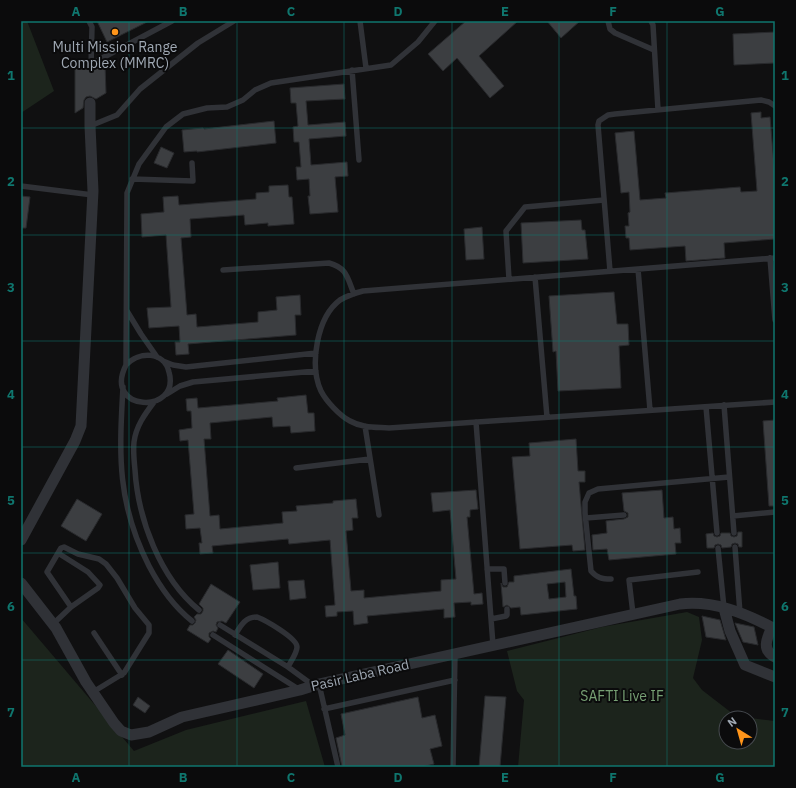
<svg xmlns="http://www.w3.org/2000/svg" width="796" height="788" font-family="'IBM Plex Sans',sans-serif">
<style>
.green{fill:#1c241c}
.building{fill:#3c3e41;stroke:#292a2d;fill-rule:evenodd}
.lines{fill:none;stroke-linecap:round;stroke-linejoin:round}
.lane{stroke:#303237;stroke-width:5.5}
.street{stroke:#303237;stroke-width:11}
.grid{fill:none;stroke:#0f766e;stroke-width:1;stroke-opacity:0.55}
.poi-dot{fill:#ff951a;stroke:#0b0b0c;stroke-width:1.5}
.labels{text-anchor:middle;dominant-baseline:central;stroke-width:4;stroke-linejoin:round;paint-order:stroke}
.poi-label{font-size:14px;fill:#9fa8b3;stroke:#0b0b0c}
.street-label{font-size:14px;fill:#9fa8b3;stroke:#0b0b0c}
.park-label{font-size:14px;fill:#77a074;stroke:#0b0b0c}
.neatline{fill:none;stroke:#0f766e;stroke-width:1.5}
.grid-label{font-size:13px;text-anchor:middle;font-weight:bold;fill:#0f766e}
</style>
<rect width="100%" height="100%" fill="#101011"/>
<!-- green -->
<path class="green" d="M21,21H27L54,91L21,113Z
M687,612L699,617L702,640L693,678L702,690L737,717L748,718H726V742H750V718L775,721V767H518L524,700L517,691L507,651L602,627Z
M21,618L134,751L186,730L306,701L325,767H21Z"/>
<!-- building -->
<path class="building" d="M97,21H149L107,42Z
M466,21H518L479,56L504,86L490,98L457,58L443,71L428,54Z
M547,21H580L561,38Z
M775,32V63L734,65L733,34Z
M97,65H105L106,93L96,99L90,96L86,97L84,100L83,108L75,113V68L87,67L88,69L91,70Z
M344,84L345,99L306,101L308,125L345,122L346,136L309,139L311,165L347,162L348,176L335,177L338,212L310,214L308,196H310L309,179L297,180L296,167H301L299,142H294L293,127L298,126L296,103H291L290,88Z
M761,112V118L770,117L775,177V239L724,243L725,258L686,261L685,246L630,250L629,238H626L625,226H629L628,213L630,212L629,192L621,193L615,133L634,131L640,200L666,198L665,193L740,187L741,192L757,191L751,113Z
M274,121L276,143L197,152V151L184,152L182,130L203,128L204,129Z
M161,147L174,153L167,168L154,163Z
M288,185L289,197H292L294,224L268,226V223L245,225L244,215L190,219L191,237L181,238L187,315L196,314L197,327L258,322V312L277,310L276,297L300,295L301,315H295L296,335L188,344L189,354L176,355L175,342H180L179,326L149,328L147,308L171,307L166,235L142,237L141,214L164,212L163,197L178,196L179,205L256,199V193L269,192V186Z
M21,196L30,197L26,228H21Z
M581,220L582,230H585L588,259L523,263L521,223Z
M482,227L484,259L466,260L464,229Z
M614,292L617,324H628L629,345L619,346L621,388L558,391L556,351L553,352L549,296Z
M306,395L308,413H314L315,431L291,433L290,426L273,427L272,417L210,423L211,439H204L210,516L219,515L220,529L283,523L282,512L297,511L296,506L333,503V501L356,499L358,518H352L353,530L346,531L351,591L364,590V598L441,591V580L456,579L450,510L433,512L431,493L476,490L478,509L470,510V517H467L474,594L482,593L483,604L471,605V602L454,603L455,617L444,618V609L367,616L368,623L354,625L353,611L337,612V616L326,617L325,606L335,605L330,540L289,544L288,539L212,546L213,553L200,554L199,543H202L200,528L186,529L185,515L194,514L188,440L180,441L179,430L192,428L191,411H187L186,399L197,398L198,408L278,401L277,398Z
M775,420V506H769L763,421Z
M576,439L578,471H585V482H579L585,550L573,551L572,545L520,549L512,457L530,456L529,443Z
M662,490L664,518L673,517L674,529L680,528L681,543H675L676,554L609,560L607,549L593,550L592,535L607,533L606,521L624,519L628,517V513L624,511L622,493Z
M77,499L102,514L86,541L61,526Z
M738,532H742V547H739L738,544L735,543L732,544L731,547L722,548L721,545L718,544L715,545L714,548H707L706,534L713,533L714,536L717,537L720,536L721,533H730L731,536L734,537L737,536Z
M278,562L280,588L253,590L250,565Z
M571,569L574,596H576L577,609L521,615L520,607L511,608L507,605L503,607L501,583L503,587H507L509,582H514V576ZM565,582L566,597L549,599L547,584Z
M304,580L306,598L290,600L288,581Z
M211,584L240,602L226,623L222,621L217,622L216,625L218,628L216,632L213,631L209,633V637L211,639L208,643L187,630L190,625H193L195,623L196,620L194,617L197,614H201L203,611V608L199,604Z
M702,616L720,620L726,640L706,637Z
M735,623L754,627L758,645L743,642Z
M228,650L263,674L254,688L218,664Z
M485,696L506,697L500,767H479Z
M138,697L150,706L145,713L133,705Z
M418,697L422,718L435,715L442,746L430,749L434,764L422,767H342L336,738L345,735L341,714Z"/>
<g class="lines">
<!-- lane -->
<path class="lane" d="M89,21L92,27L91,66
M360,21L366,68
M608,21L610,29L615,33L654,50
M651,21L653,25L658,110
M91,64L172,21
M352,70L359,160
M90,126L117,115L140,89L198,43L234,21
M132,179L193,181L192,163
M21,186L93,195
M770,258L775,320
M775,258L363,291C355,293 347,296 340,300C317,317 309,365 321,391C326,401 340,416 350,421C362,428 376,427 389,428L775,402
M638,269L650,410
M223,270L329,263C347,268 347,277 354,294
M610,271L598,125L599,121L608,115L615,114L761,100L769,102L775,106
M535,277L547,417
M509,279L506,231L525,207L604,200
M127,311L141,334L157,357
M163,361L173,365L186,367L316,353
M126,365C139,351 164,351 169,372C181,415 102,412 126,365L127,193L139,164L166,127L183,114L207,108L227,107L243,100L255,90L271,83L391,65L418,42L435,21
M123,387C119,456 117,503 149,566C160,587 173,606 192,621
M167,394L180,386L193,382L316,371
M154,402C145,414 136,426 134,442C133,451 134,460 135,470C138,519 160,578 199,610
M724,405L734,533
M706,407L717,533
M476,422L493,645
M365,426L379,515
M296,468L370,459
M733,516L775,512
M586,518L624,515
M735,547L740,613
M718,548L724,608
M487,569H504L505,583
M611,579C602,579 597,578 591,571L585,513V502L589,493L598,489L729,477
M71,607L47,572L61,548L64,547L78,554L99,559L106,564L117,578L135,608L149,625V633L124,673L93,692
M633,614L629,580L698,572
M491,619L506,616L507,615V609
M53,624L71,607L98,588L100,585L88,572L58,553
M220,625L288,667L314,686
M94,633L122,675
M213,635L300,690
M235,635C241,625 245,617 257,617C265,620 297,638 297,647C297,653 291,661 288,667
M319,684L338,767
M324,709L455,680
M453,767L455,654"/>
<!-- street -->
<path class="street" d="M21,540L75,441L81,426L93,191L90,126V103
M21,583L56,628L86,682L114,723L121,731L131,735L149,732L182,717L300,690L319,684L680,604C713,600 745,613 775,629
M724,608L730,631L745,665L775,677
M772,627C767,638 761,650 775,657"/>
</g>
<!-- grid -->
<path class="grid" d="M129,21V767M237,21V767M344,21V767M452,21V767M559,21V767M667,21V767M21,128H775M21,235H775M21,341H775M21,447H775M21,553H775M21,660H775"/>
<!-- markers -->
<circle class="poi-dot" cx="115" cy="32" r="4"/>
<g class="labels">
<!-- poi labels -->
<g class="poi-label">
<text x="115" y="47">Multi Mission Range<tspan x="115" dy="16">Complex (MMRC)</tspan></text>
</g>
<!-- street labels -->
<g class="street-label">
<text transform="translate(360 675) rotate(-13)">Pasir Laba Road</text>
</g>
<!-- park labels -->
<g class="park-label">
<text x="622" y="696">SAFTI Live IF</text>
</g>
</g>
<!-- border -->
<rect width="796" height="788" fill="none" stroke="#0b0b0c" stroke-width="44"/>
<!-- north arrow -->
<g transform="translate(738 730) rotate(323)"><circle r="19" fill="#0b0b0c" stroke="#464a4f"/>
<path d="M0-3L7 15L0 10L-7 15Z" fill="#ff951a"/>
<text y="-6" font-size="11" font-weight="bold" text-anchor="middle" fill="#9fa8b3">N</text>
</g>
<rect x="22" y="22" width="752" height="744" class="neatline"/>
<g class="grid-label">
<text x="76" y="16">A</text>
<text x="183" y="16">B</text>
<text x="291" y="16">C</text>
<text x="398" y="16">D</text>
<text x="505" y="16">E</text>
<text x="613" y="16">F</text>
<text x="720" y="16">G</text>
<text x="11" y="80">1</text>
<text x="785" y="80">1</text>
<text x="11" y="186">2</text>
<text x="785" y="186">2</text>
<text x="11" y="292">3</text>
<text x="785" y="292">3</text>
<text x="11" y="399">4</text>
<text x="785" y="399">4</text>
<text x="11" y="505">5</text>
<text x="785" y="505">5</text>
<text x="11" y="611">6</text>
<text x="785" y="611">6</text>
<text x="11" y="717">7</text>
<text x="785" y="717">7</text>
<text x="76" y="782">A</text>
<text x="183" y="782">B</text>
<text x="291" y="782">C</text>
<text x="398" y="782">D</text>
<text x="505" y="782">E</text>
<text x="613" y="782">F</text>
<text x="720" y="782">G</text>
</g>
</svg>
